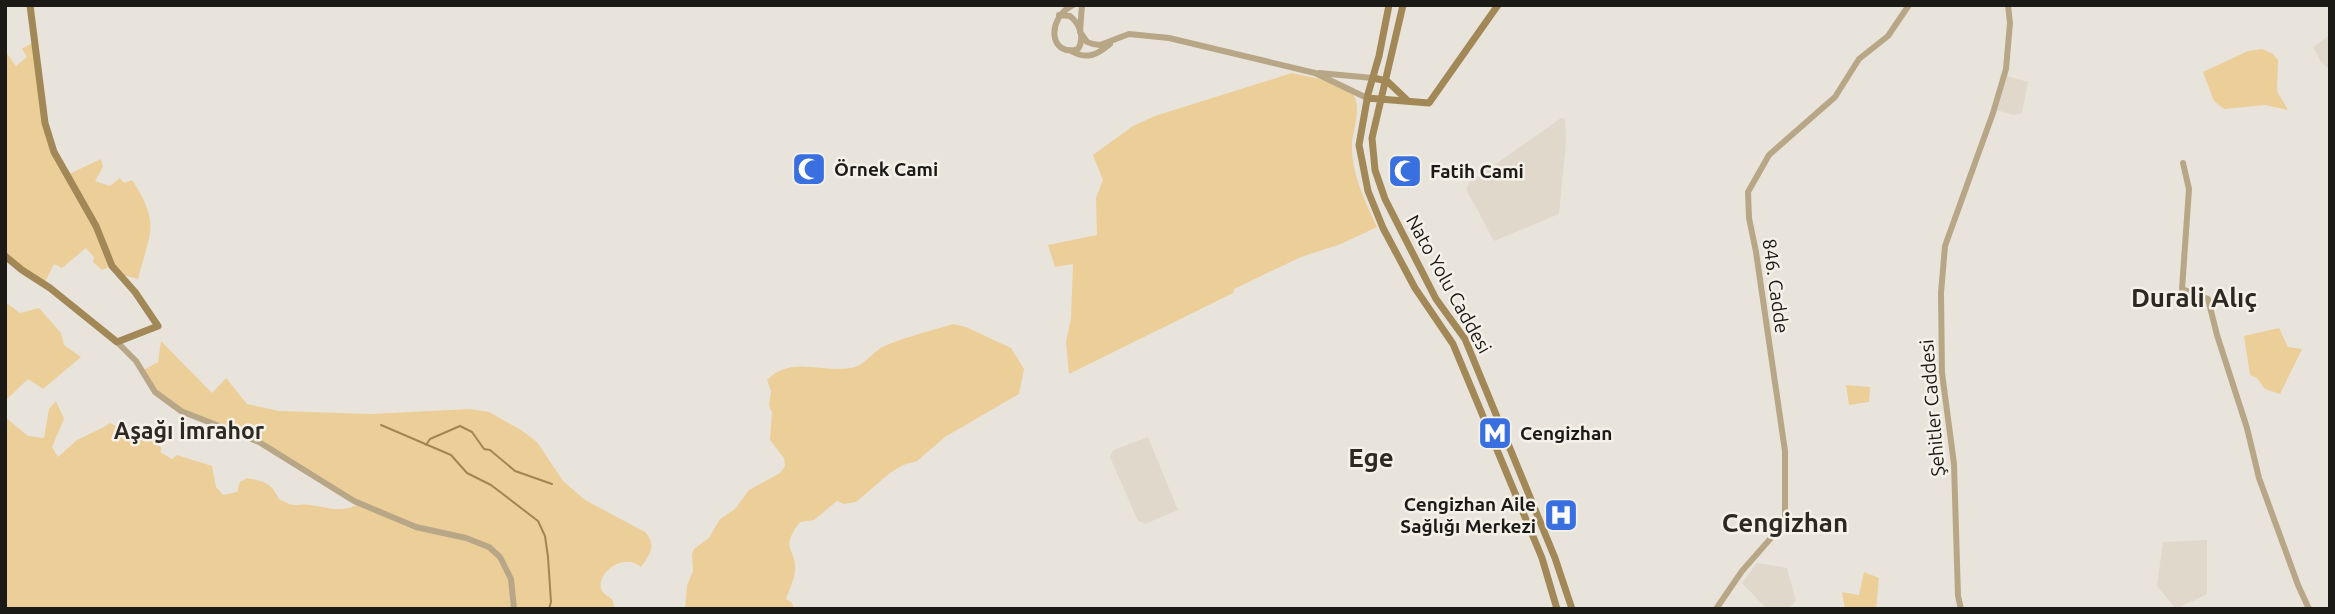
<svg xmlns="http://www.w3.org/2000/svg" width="2335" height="614" font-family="Ubuntu,sans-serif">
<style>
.built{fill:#e0d8ca}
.green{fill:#ecce98}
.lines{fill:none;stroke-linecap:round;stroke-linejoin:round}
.stream{stroke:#a3864f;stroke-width:2}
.tertiary{stroke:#b8a787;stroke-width:6}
.secondary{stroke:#a28857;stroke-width:7}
.labels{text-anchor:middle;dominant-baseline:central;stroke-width:5;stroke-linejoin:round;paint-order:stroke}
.poi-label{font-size:19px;font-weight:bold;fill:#1b1a17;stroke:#f5f1e9;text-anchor:start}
.street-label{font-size:19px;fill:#1b1a17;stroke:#f5f1e9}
.quarter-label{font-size:23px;font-weight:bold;fill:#2c2923;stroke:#f5f1e9}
.district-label{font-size:26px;font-weight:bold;fill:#2c2923;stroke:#f5f1e9}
</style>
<rect width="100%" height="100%" fill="#e8e4dc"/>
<!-- built -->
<path class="built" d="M2330,35V70L2321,62L2313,47Z
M2007,76L2028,82L2022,113L2013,115L1997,110Z
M1561,118L1565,119L1566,142L1559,214L1494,241L1466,189L1469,183Z
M1148,437L1178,510L1145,524L1138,521L1110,457L1113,450Z
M2207,540V594L2176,609L2157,586L2163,542Z
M1757,563L1787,568L1796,601L1788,609H1767L1742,583Z"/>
<!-- green -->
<path class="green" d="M33,42L45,123L67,175L101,159L103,167L95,181L110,186L120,178L124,183L132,180C161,224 150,232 138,279L119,274L112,266L102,270L93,262L94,257L86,248L62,268L54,264L44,284L5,256V51L16,66L27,57L22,49Z
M2262,49L2273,54L2278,60L2277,91L2288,110L2265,105L2224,109L2214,101L2203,72L2248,51Z
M1292,73C1307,77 1339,80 1350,91C1364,103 1353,128 1352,143C1351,174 1365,200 1377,227L1341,244L1301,257L1234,289L1233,293L1069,374L1066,342L1071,318L1073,264L1055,267L1048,245L1097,235L1096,198L1103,180L1093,155L1133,126L1155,116Z
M5,302L20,313L39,308L61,333L64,345L81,357L43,389L28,379L5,401Z
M953,324L966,327L1011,348L1024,369L1019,394L945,437L917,461L903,465L890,473L856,502L844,504L837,501L814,520L800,522C778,551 797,547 795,571C794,581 789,590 786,599L792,603L794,609H685L687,586L693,571L692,554L694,549L709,538L720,519L735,509L749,490L780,473L785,466L784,458L770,440L772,412L769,406L771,391L767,380C792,354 824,375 855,367C865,364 872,353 881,348C897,339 934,330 953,324Z
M2279,328L2288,347L2302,349L2280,394L2265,389L2257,378L2250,375L2244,336Z
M161,341L212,393L226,378L247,404L279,411L370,414L470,409L489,412L521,430L537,442L563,481L585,500L645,532C657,545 650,555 641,567C623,551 594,575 602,591C604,594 609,597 612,599L615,609H5V417L28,436L44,438L49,409L56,401L64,419L52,447L58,457L77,440L106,426L109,423L123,429L132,437L140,432L162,448L160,452L172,459L177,455L212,466L216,487L223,495L237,492L240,482L247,478C264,482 271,482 279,499C297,509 294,503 311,505C330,508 341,513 359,504L276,451L181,411L155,392L142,371L158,362Z
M1846,385L1870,387L1869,402L1849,405Z
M1864,572L1879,578L1876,609H1845L1842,592L1859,595Z"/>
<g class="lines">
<!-- stream -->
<path class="stream" d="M381,425L451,455L467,473L491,485L538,521L545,536L548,557L551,602L549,609
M426,445L430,439L460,426L472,432L484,449L490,450L515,471L552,484"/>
<!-- tertiary -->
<path class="tertiary" d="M1082,5L1080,32L1087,42L1093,44L1100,45L1129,34L1169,38L1315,73L1367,98
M1059,15L1070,16C1080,24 1085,38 1078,49C1049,58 1046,18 1073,5
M1071,51C1087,60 1097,55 1110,44
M1319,73L1373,78
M2183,163L2189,189L2182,289L2208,299L2217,335L2247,428L2259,478L2298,585L2309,609
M117,342L136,361L155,392L181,411L259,442L354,501L416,527L466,538L489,547L500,557L511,579L514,609
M1716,609L1742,571L1785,522V451L1756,252L1749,218L1748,192L1769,155L1835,97L1859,59L1888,36L1909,5
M1961,609L1958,596L1954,464L1942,373L1941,293L1945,246L1993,113L2006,69L2010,23L2008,5"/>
<!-- secondary -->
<path class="secondary" d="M1389,5L1379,56L1368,94L1359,145L1368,191L1383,228L1415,288L1453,344L1542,558L1557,609
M1403,5L1372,138L1375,170L1385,199L1436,299L1465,339L1555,558L1572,609
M1373,78L1387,81L1407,100
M1367,98L1429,103L1498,5
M5,256L22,270L50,288L117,342L158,326L135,292L112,266L96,226L54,152L45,123L30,5"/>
</g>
<!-- icons -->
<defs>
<g id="mosque-square" transform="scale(1.75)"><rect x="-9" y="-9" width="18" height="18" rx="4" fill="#396fdf" stroke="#f5f1e9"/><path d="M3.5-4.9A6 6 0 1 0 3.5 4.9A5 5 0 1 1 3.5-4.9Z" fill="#fff"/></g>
<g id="metro-square" transform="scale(1.75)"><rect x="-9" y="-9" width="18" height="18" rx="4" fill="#396fdf" stroke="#f5f1e9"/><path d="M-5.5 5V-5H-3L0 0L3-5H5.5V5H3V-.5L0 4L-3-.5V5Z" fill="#fff"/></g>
<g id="hospital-square" transform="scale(1.75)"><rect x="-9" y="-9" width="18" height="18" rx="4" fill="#396fdf" stroke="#f5f1e9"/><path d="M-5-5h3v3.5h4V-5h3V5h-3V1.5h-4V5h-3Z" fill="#fff"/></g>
</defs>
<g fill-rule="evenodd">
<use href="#mosque-square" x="809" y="169"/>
<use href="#mosque-square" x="1405" y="171"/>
<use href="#metro-square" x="1495" y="433"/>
<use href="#hospital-square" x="1561" y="515"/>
</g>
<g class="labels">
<!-- poi labels -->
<g class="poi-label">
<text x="834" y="169">Örnek Cami</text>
<text x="1430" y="171">Fatih Cami</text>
<text x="1520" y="433">Cengizhan</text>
<text x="1536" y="504" text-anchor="end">Cengizhan Aile<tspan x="1536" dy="22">Sağlığı Merkezi</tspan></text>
</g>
<!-- street labels -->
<g class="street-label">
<text transform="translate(1449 284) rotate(61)">Nato Yolu Caddesi</text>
<text transform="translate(1776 286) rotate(82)">846. Cadde</text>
<text transform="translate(1932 408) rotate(-95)">Şehitler Caddesi</text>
</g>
<!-- quarter labels -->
<g class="quarter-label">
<text x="189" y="430">Aşağı İmrahor</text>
</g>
<!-- district labels -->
<g class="district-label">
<text x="2194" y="297">Durali Alıç</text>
<text x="1371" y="457">Ege</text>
<text x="1785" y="522">Cengizhan</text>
</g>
</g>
<!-- border -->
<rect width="2335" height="614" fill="none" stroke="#1b1a17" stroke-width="14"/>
</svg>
